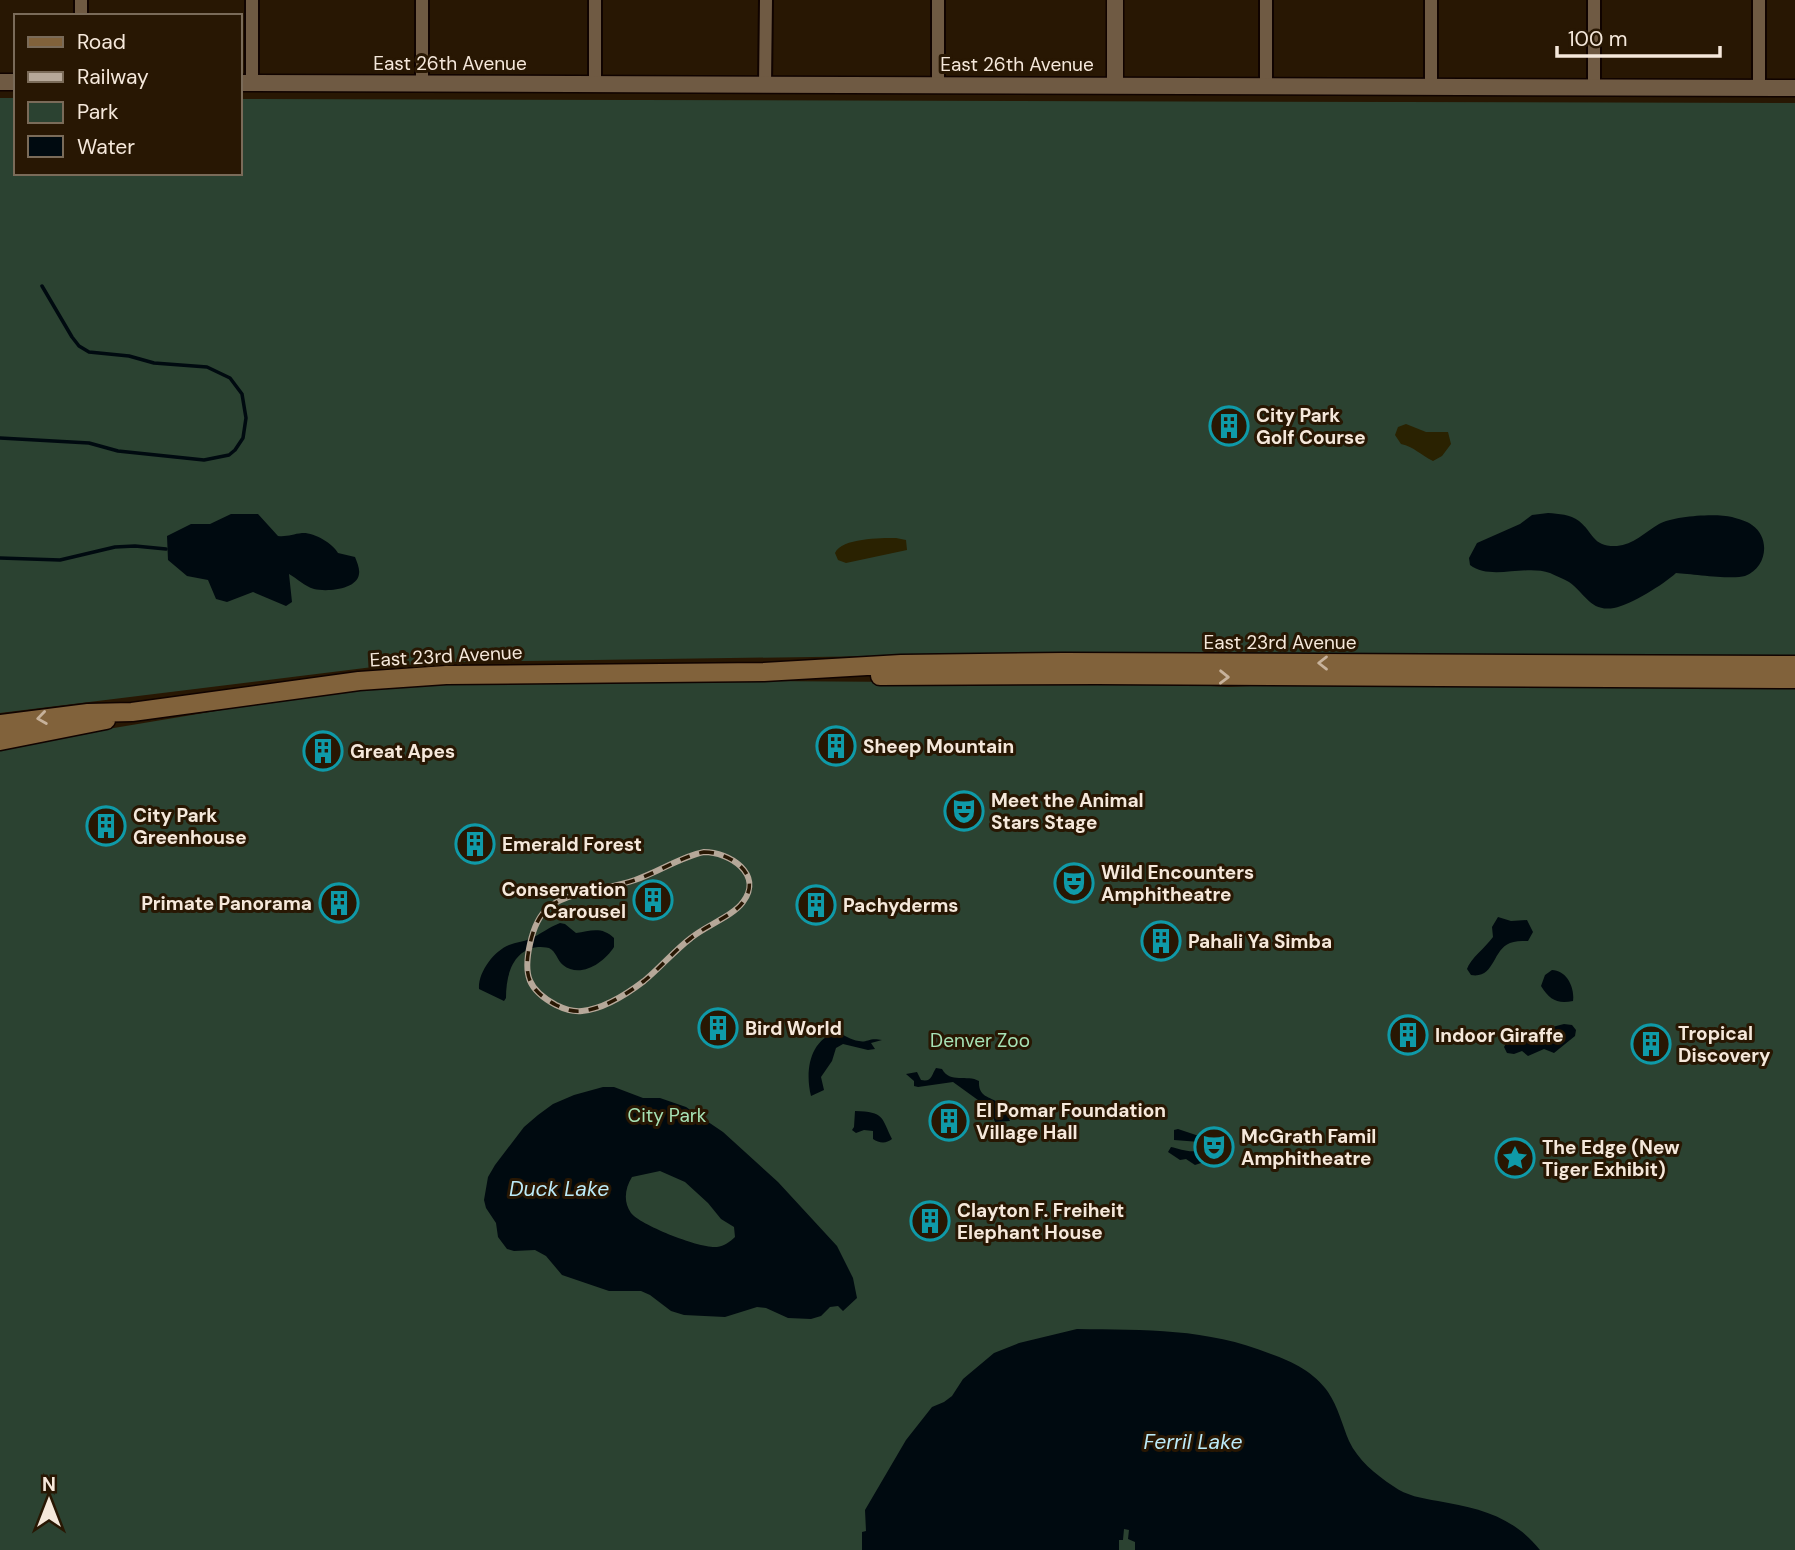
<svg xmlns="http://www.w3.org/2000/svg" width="1795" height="1550" font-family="'DM Sans',sans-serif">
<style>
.green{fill:#2b4231}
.sand{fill:#2a2201}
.water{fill:#000a10;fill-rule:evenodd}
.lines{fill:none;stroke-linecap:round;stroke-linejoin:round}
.stream{stroke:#000a10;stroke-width:3.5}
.minor-casing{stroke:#100300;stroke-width:16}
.tertiary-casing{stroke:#100300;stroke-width:19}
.secondary-casing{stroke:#100300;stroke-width:21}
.minor{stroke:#6f5a43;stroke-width:12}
.tertiary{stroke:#6f5a43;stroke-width:16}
.secondary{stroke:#81623b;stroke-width:18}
.rail-casing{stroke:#b6a899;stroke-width:6}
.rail{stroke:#281703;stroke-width:3.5;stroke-dasharray:10;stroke-linecap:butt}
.oneway{stroke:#c7b29b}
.labels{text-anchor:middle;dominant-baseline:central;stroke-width:6;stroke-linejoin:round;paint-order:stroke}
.street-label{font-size:19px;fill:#f5e8db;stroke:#281703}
.poi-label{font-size:19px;font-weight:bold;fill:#f5e8db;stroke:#281703;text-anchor:start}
.park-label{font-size:19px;fill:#a7e3b6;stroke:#281703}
.water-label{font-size:21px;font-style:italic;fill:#bcebf9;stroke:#281703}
</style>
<rect width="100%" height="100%" fill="#281703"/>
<!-- green -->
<path class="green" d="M0,98H16V173H240V99L1795,103V658L1162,652L454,662L373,667L0,713Z
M1071,678L1228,687L1296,684L1795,687V1550H0V747L281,700L376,687L464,682L624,680L906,682Z"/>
<!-- sand -->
<path class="sand" d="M1406,424L1426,432H1448L1451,444L1442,456L1433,461C1421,455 1414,447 1401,444L1395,435L1398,427Z
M896,538L906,540L907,550L846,563L838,560L835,553C842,538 880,538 896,538Z"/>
<!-- water -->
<path class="water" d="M1548,513C1559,514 1570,514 1579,521C1594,533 1592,547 1617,546C1633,545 1645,532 1659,524C1674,516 1715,513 1732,517C1738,519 1747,521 1752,525C1771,538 1767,568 1745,576C1732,580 1692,574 1676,573C1664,584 1631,605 1614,608C1590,612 1586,594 1569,582C1564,579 1556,576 1550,573C1525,564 1491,581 1470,565L1469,558L1477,543L1520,524L1532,515Z
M231,514H258L278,536C287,537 293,534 302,533C313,532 333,543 338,553L355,557C357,562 360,569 359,574C357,590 326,592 314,589C304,586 298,579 289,574L292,602L286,606L253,592L227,602L216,599L208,580L187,576L168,560L167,536L191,524H210Z
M1498,917L1511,921L1527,920L1533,932L1528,941C1523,941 1515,941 1510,943C1492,950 1495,979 1471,975L1467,969C1470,959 1486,947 1493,937L1492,927Z
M560,923L565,924L576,933C590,931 602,926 614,938V947C604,963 580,979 563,965C557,960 556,951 549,948C545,947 542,947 538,947C512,950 506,976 506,998L504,1001L479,989C478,972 494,951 509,945C516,942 523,942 530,939C541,934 549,927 560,923Z
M1552,970C1566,970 1575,987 1573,1001C1557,1004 1550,1000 1541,986L1545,975Z
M1564,1024L1572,1025L1576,1030L1575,1036L1554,1053L1544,1049L1528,1056L1522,1051L1514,1054L1507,1053L1504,1047L1509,1038Z
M837,1032C845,1035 850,1040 859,1041C867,1043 869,1037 882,1040L871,1043L875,1049L868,1050L843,1044L836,1048L832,1061L821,1077L824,1090L811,1096C805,1072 809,1040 837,1032Z
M936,1068L942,1069C950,1084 967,1074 979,1081C978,1099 992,1096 1001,1105C1006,1108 1008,1116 1010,1121L995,1122L989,1108L953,1082L918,1087L914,1086V1081L906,1074L917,1072L921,1080C932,1082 931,1076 936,1068Z
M603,1087H614L643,1098H660L686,1107L723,1132L778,1182L837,1246L853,1278L857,1298L843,1311L838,1306L830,1307L821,1316L811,1319L788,1318L766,1308L757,1307L725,1317L684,1315L671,1311L650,1295L641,1291H609L562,1275L546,1256L535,1250L514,1251L507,1249L498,1237L496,1223L486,1208L484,1200L488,1177L495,1165L524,1127L538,1115L553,1104L574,1095ZM660,1171L685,1182L708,1203L721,1219L734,1227L735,1237C730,1242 724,1246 717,1247C701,1249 640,1225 631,1213C623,1202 625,1188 632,1177Z
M855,1111C885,1112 881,1117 892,1139C886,1144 879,1143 873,1139V1131L864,1130L856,1133L852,1130L854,1127Z
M1178,1129L1208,1139L1209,1151L1204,1162L1195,1165L1186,1159L1180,1160L1168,1152L1171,1147C1181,1149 1194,1155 1203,1148V1144L1200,1142L1174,1140V1130Z
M1077,1329C1146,1330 1206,1328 1271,1354C1293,1362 1314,1372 1328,1392C1338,1407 1342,1424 1349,1441C1358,1460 1375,1474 1393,1486C1407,1496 1421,1498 1438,1501C1478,1508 1513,1516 1540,1550H1135V1542L1128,1539L1129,1530L1124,1529L1123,1540H1119V1550H862V1532L866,1531L865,1510L906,1440L932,1407L944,1402L952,1396L963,1379L994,1353L1019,1343Z"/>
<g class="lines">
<!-- stream -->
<path class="stream" d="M0,438L89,443L118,451L204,460L229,455L235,450L243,438L246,418L242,394L230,378L207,367L154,363L129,356L89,352L79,346L72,337L42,286
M0,558L60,560L115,547L135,546L166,549"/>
<!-- minor casing -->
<g class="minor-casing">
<path id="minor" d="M1431,0V87
M81,16V0
M252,83V0
M422,84V0
M595,84V0
M765,85L766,0
M938,85V0
M1266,86V0
M1594,87V0
M1759,88V0"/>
</g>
<!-- tertiary casing -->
<g class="tertiary-casing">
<path id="tertiary" d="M1115,0V86
M0,82H16
M240,83L1795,88"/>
</g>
<!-- secondary casing -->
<g class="secondary-casing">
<path id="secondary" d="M880,676L1097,675L1795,679
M0,724L88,713L132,712L359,681L446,675L764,672L901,664L1063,662L1795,665
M0,741L106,720"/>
</g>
<!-- minor -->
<use href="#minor" class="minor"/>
<!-- tertiary -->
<use href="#tertiary" class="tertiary"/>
<!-- secondary -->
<use href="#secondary" class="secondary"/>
<!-- rail casing -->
<g class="rail-casing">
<path id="rail" d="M704,852C729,852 764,874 743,902C733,916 705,926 691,938C674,951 660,968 644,981C627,994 603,1009 582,1011C572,1012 564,1009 556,1005C528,990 523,975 530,944C533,930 538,916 549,907C558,900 568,897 578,894C597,889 617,886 635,880C659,872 680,857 704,852Z"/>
</g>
<!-- rail -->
<use href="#rail" class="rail"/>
</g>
<!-- one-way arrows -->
<defs><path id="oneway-chevron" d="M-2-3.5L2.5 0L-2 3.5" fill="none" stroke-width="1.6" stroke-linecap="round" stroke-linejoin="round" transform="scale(1.75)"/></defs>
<g class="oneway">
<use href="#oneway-chevron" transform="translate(1323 663) rotate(-180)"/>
<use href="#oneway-chevron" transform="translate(1224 677) rotate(1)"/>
<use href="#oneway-chevron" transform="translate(42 718) rotate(172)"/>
</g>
<!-- icons -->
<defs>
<g id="building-ring" transform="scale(2.0125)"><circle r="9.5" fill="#281703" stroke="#0f9aa8" stroke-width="1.5"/><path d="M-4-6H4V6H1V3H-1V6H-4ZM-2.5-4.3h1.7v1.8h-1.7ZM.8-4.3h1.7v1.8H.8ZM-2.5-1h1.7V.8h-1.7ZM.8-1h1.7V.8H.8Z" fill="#0f9aa8"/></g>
<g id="theatre-ring" transform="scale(2.0125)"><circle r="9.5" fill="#281703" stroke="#0f9aa8" stroke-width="1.5"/><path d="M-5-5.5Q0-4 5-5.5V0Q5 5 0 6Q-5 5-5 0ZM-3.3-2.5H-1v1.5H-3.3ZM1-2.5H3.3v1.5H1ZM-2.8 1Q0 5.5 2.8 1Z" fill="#0f9aa8"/></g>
<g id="sight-ring" transform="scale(2.0125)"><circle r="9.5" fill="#281703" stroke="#0f9aa8" stroke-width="1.5"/><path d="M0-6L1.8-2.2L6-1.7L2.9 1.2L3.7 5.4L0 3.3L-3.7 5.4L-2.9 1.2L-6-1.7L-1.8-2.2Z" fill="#0f9aa8"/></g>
</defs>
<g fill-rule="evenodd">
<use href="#building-ring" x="1229" y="426"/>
<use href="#building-ring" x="836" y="746"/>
<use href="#building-ring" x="323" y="751"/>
<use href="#theatre-ring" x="964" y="811"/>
<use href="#building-ring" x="106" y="826"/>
<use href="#building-ring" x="475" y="844"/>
<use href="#theatre-ring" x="1074" y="883"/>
<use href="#building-ring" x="653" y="900"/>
<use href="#building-ring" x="339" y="903"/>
<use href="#building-ring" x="816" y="905"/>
<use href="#building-ring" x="1161" y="941"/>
<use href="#building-ring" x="718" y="1028"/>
<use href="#building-ring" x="1408" y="1035"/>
<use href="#building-ring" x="1651" y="1044"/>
<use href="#building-ring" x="949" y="1121"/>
<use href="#theatre-ring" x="1214" y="1147"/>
<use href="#sight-ring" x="1515" y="1158"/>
<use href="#building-ring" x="930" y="1221"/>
</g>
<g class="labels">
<!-- street labels -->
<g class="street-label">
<text x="450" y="63">East 26th Avenue</text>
<text x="1017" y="64">East 26th Avenue</text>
<text x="1280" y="642">East 23rd Avenue</text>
<text transform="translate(446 656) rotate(-3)">East 23rd Avenue</text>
</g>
<!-- poi labels -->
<g class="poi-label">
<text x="1256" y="415">City Park<tspan x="1256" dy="22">Golf Course</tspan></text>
<text x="863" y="746">Sheep Mountain</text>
<text x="350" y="751">Great Apes</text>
<text x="991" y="800">Meet the Animal<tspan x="991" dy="22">Stars Stage</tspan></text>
<text x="133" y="815">City Park<tspan x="133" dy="22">Greenhouse</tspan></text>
<text x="502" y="844">Emerald Forest</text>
<text x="1101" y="872">Wild Encounters<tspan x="1101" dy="22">Amphitheatre</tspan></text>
<text x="626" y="889" text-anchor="end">Conservation<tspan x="626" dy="22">Carousel</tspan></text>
<text x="312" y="903" text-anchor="end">Primate Panorama</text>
<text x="843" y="905">Pachyderms</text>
<text x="1188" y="941">Pahali Ya Simba</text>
<text x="745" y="1028">Bird World</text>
<text x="1678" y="1033">Tropical<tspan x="1678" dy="22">Discovery</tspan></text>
<text x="1435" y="1035">Indoor Giraffe</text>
<text x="976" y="1110">El Pomar Foundation<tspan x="976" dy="22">Village Hall</tspan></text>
<text x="1241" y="1136">McGrath Famil<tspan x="1241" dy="22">Amphitheatre</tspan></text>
<text x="1542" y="1147">The Edge (New<tspan x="1542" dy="22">Tiger Exhibit)</tspan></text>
<text x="957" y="1210">Clayton F. Freiheit<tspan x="957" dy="22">Elephant House</tspan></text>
</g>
<!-- park labels -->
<g class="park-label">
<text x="980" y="1040">Denver Zoo</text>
<text x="667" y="1115">City Park</text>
</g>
<!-- water labels -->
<g class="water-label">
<text x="559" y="1189">Duck Lake</text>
<text x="1193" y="1442">Ferril Lake</text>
</g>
</g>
<!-- legend -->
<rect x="14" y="14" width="228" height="161" fill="#281703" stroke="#7a6b59" stroke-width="2"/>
<rect x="28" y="37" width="35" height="10" fill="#81623b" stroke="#7a6b59" stroke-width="2"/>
<text x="77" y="49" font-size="21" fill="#f5e8db">Road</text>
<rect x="28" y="72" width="35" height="10" fill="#b6a899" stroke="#7a6b59" stroke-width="2"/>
<text x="77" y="84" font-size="21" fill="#f5e8db">Railway</text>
<rect x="28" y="102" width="35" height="21" fill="#2b4231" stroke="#7a6b59" stroke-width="2"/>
<text x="77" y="119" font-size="21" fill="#f5e8db">Park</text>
<rect x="28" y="136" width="35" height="21" fill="#000a10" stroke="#7a6b59" stroke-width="2"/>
<text x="77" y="154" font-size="21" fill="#f5e8db">Water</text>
<!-- north arrow -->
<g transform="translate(49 1501)" stroke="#281703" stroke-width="5" paint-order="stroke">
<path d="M0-5L12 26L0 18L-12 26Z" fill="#f5e8db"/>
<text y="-10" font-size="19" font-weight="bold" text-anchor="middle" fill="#f5e8db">N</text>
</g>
<!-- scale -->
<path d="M1557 46v10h163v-10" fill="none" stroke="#f5e8db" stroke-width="3.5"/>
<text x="1568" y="46" font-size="21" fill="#f5e8db" stroke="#281703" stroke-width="5" paint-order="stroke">100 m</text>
</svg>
